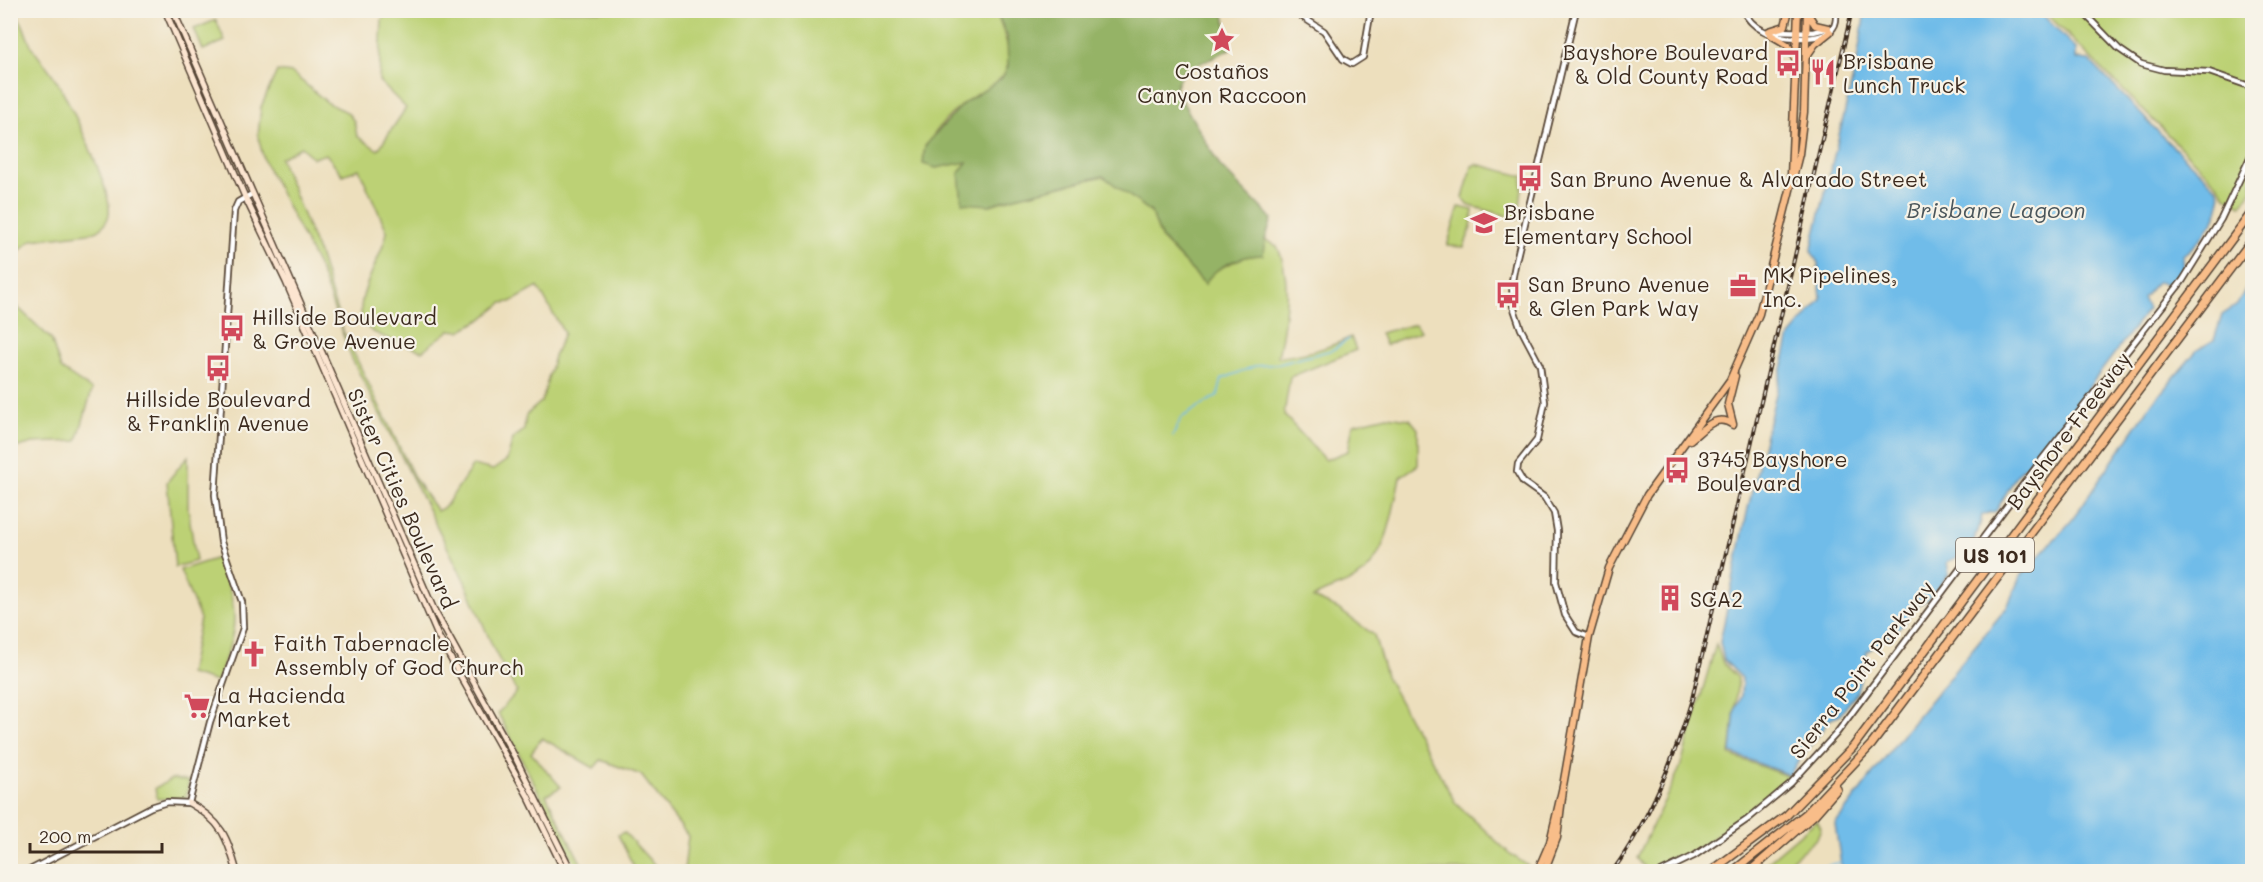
<svg xmlns="http://www.w3.org/2000/svg" width="2263" height="882" font-family="Mali,sans-serif">
<style>
.green{fill:#bcd175;stroke:#7c7e4a;stroke-width:1.5;fill-rule:evenodd}
.forest{fill:#95b366;stroke:#686e42;stroke-width:1.5}
.water{fill:#6fbce9;stroke:#557384;stroke-width:1.5}
.lines{fill:none;stroke-linecap:round;stroke-linejoin:round}
.stream{stroke:#6fbce9;stroke-width:1.5}
.tertiary-casing{stroke:#564536;stroke-width:8}
.secondary-casing{stroke:#564536;stroke-width:8}
.primary-casing{stroke:#564536;stroke-width:9}
.motorway-casing{stroke:#564536;stroke-width:10}
.tertiary{stroke:#fff;stroke-width:4.5}
.secondary{stroke:#fce5d0;stroke-width:5}
.primary{stroke:#f8bd89;stroke-width:6}
.motorway{stroke:#f8bd89;stroke-width:7}
.rail-casing{stroke:#3b2a1e;stroke-width:4}
.rail{stroke:#f7f3e8;stroke-width:1.5;stroke-dasharray:4.5;stroke-linecap:butt}
.labels{text-anchor:middle;dominant-baseline:central;stroke-width:4.5;stroke-linejoin:round;paint-order:stroke}
.shield{fill:#f7f3e8;stroke:#73665b;stroke-width:1.5}
.shield-label{font-size:20px;font-weight:bold;fill:#3b2a1e}
.poi-label{font-size:21px;fill:#3b2a1e;stroke:#f7f3e8;text-anchor:start}
.street-label{font-size:21px;fill:#3b2a1e;stroke:#f7f3e8}
.water-label{font-size:22px;font-style:italic;fill:#4b565b;stroke:#f7f3e8}
</style>
<rect width="100%" height="100%" fill="#f7f3e8"/>
<filter id="ink" filterUnits="userSpaceOnUse"><feTurbulence type="fractalNoise" baseFrequency=".0167" numOctaves="2"/><feDisplacementMap in="SourceGraphic" scale="12" xChannelSelector="R" yChannelSelector="G"/><feConvolveMatrix kernelMatrix="1 2 1 2 8 2 1 2 1" color-interpolation-filters="sRGB"/></filter>
<filter id="wash" filterUnits="userSpaceOnUse"><feTurbulence type="fractalNoise" baseFrequency=".008" numOctaves="4" result="noise"/><feDisplacementMap in="SourceGraphic" scale="24" xChannelSelector="R" yChannelSelector="G"/><feGaussianBlur stdDeviation="1.35" result="paint"/><feColorMatrix in="noise" values="0 0 0 0 0 0 0 0 0 0 0 0 0 0 0 0 0 1.4 0 .05"/><feComposite in="paint" operator="in"/></filter>
<g filter="url(#wash)">
<rect width="100%" height="100%" fill="#eddfbd"/>
<!-- green -->
<path class="green" d="M13,11C24,20 25,35 32,47C38,58 48,66 54,77C68,97 113,192 109,214C108,222 102,227 96,232L32,240L11,258L10,11Z
M387,11H996C1001,27 1013,50 1007,68C1002,84 978,92 965,102C950,114 927,138 923,156L936,168L967,161L990,205L1015,197L1103,176L1151,212L1162,240L1205,284L1212,272L1248,255L1265,240L1277,246C1293,279 1285,322 1278,357C1300,356 1332,347 1351,337L1356,350L1290,377L1284,415L1325,460L1348,451L1353,424L1387,416L1410,419L1418,429V465L1400,477C1393,509 1389,549 1364,573C1351,585 1327,588 1313,598L1338,609L1374,635L1386,676L1455,802L1509,853L1534,870L684,871L688,836L641,775L601,760L594,768L542,738L531,753L561,787L546,795L585,871H579L498,713L517,692L495,652L465,582L351,357L320,270L264,161L258,136L261,107L277,71L292,73L328,103L347,112L354,121L357,136L378,150L406,108L379,81L382,20ZM301,147L313,158L326,154L343,175L359,169L387,231C385,255 344,309 369,329C376,336 410,346 422,351L450,330L460,331L482,319L502,303L511,302L538,287L564,333L554,356L542,401L526,415L524,430L513,439L507,460L493,470L473,465L445,507L437,511L415,479L343,331L320,257L280,158Z
M2044,11H2252V190L2241,205L2225,196L2219,186Z
M216,20L225,41L203,50L194,29Z
M1476,164L1523,176L1519,219L1467,205L1463,198L1472,166Z
M1459,207L1473,210L1471,228L1464,247L1447,246Z
M10,300L51,339L61,369L92,390L77,441L33,443L11,449Z
M1415,324L1421,331L1385,345L1380,333Z
M188,456V508L196,561L175,567L167,482Z
M218,558C241,616 238,625 217,682L189,674L200,619L180,570Z
M1716,644L1723,663L1738,678L1730,755L1790,777C1747,812 1701,856 1647,871L1637,858L1680,768Z
M172,779L189,781L186,798L157,799L155,788Z
M1817,820L1821,828L1817,838L1778,871H1757Z
M624,832L660,871H636L618,835Z"/>
<!-- forest -->
<path class="forest" d="M996,11H1223L1232,48L1182,72L1175,89L1220,166L1272,219L1265,240L1263,255C1243,255 1215,265 1205,284L1162,239L1151,212L1103,176L1015,197L990,205L962,203L959,173L967,162L936,168L923,164L925,146L963,104L1002,78L1008,66L1007,36Z"/>
<!-- water -->
<path class="water" d="M1865,11H2039L2076,49V59L2089,60L2169,143L2218,189C2228,211 2200,242 2183,255L2184,271L2173,285L2157,282L2143,298L2148,309L2032,463L2019,471L1996,511L1982,515C1978,538 1969,554 1947,562L1949,574L1928,600L1915,606L1905,623L1867,652L1857,692L1840,715L1829,720L1789,775L1731,753L1735,709L1741,696L1742,678L1724,660L1720,642L1748,508L1790,336L1821,299L1818,263L1811,251L1857,61Z
M2252,276V871H1842L1835,824L1906,730L2007,607L2020,577L2072,520L2150,406L2197,350L2214,340L2222,315L2237,305Z"/>
<g class="lines">
<!-- stream -->
<path class="stream" d="M1173,436L1181,418L1218,395L1222,379L1255,366L1279,364L1332,350L1349,339
M1810,872C1818,866 1830,866 1841,862"/>
</g>
</g>
<g filter="url(#ink)">
<g class="lines">
<!-- tertiary casing -->
<g class="tertiary-casing">
<path id="tertiary" d="M1292,10L1324,31L1343,59L1352,64L1363,57L1371,10
M1576,10L1515,265L1512,281L1513,306L1521,329L1540,365L1545,402L1537,440L1518,464L1517,472L1523,482L1544,497L1554,513L1557,531L1556,582L1565,615L1576,632L1589,637
M1742,10C1748,18 1753,26 1762,30C1776,39 1822,43 1833,28C1837,23 1836,17 1836,10
M2081,10L2119,49L2141,64L2164,70L2209,72L2252,87
M1775,31L1813,32L1829,28
M26,872L151,807L167,802L189,803L210,722L243,628L242,602L221,542L215,495L234,211L238,202L252,194
M1661,872L1694,856L1748,819L1791,783L1836,734L2040,462L2183,280L2221,219L2252,153"/>
</g>
<!-- secondary casing -->
<g class="secondary-casing">
<path id="secondary" d="M165,10L245,197L286,282L438,636L528,796L565,872
M173,10L434,610L516,759L572,872
M189,803C222,821 227,837 237,872"/>
</g>
<!-- primary casing -->
<g class="primary-casing">
<path id="primary" d="M1808,14L1815,25L1828,28
M1769,31L1785,26L1789,10
M1771,35L1788,45L1795,59
M1806,57L1815,44L1830,32
M1791,175L1798,10
M1733,424L1728,404L1735,376
M1690,440C1703,430 1716,412 1733,425
M1537,872L1550,842L1563,786L1589,637L1609,568L1647,495L1730,380L1759,314L1799,154L1804,112L1807,10
M1544,872L1557,838L1563,790"/>
</g>
<!-- motorway casing -->
<g class="motorway-casing">
<path id="motorway" d="M1710,872L1787,815L1853,747L2252,212
M1732,872L1807,813L1872,744L2252,240
M1749,872L1815,814L1837,789"/>
</g>
<!-- tertiary -->
<use href="#tertiary" class="tertiary"/>
<!-- secondary -->
<use href="#secondary" class="secondary"/>
<!-- primary -->
<use href="#primary" class="primary"/>
<!-- motorway -->
<use href="#motorway" class="motorway"/>
<!-- rail casing -->
<g class="rail-casing">
<path id="rail" d="M1612,872C1650,819 1674,760 1692,699L1852,10"/>
</g>
<!-- rail -->
<use href="#rail" class="rail"/>
</g>
</g>
<!-- icons -->
<defs>
<g id="sight-bare" transform="scale(2.07)"><path d="M0-6L1.8-2.2L6-1.7L2.9 1.2L3.7 5.4L0 3.3L-3.7 5.4L-2.9 1.2L-6-1.7L-1.8-2.2Z" fill="#d1495b" stroke="#f7f3e8" stroke-width="2.5" paint-order="stroke"/></g>
<g id="bus-bare" transform="scale(2.07)"><path d="M-5-6H5V4H4V6H2V4H-2V6H-4V4H-5ZM-3.5-4V0h7V-4ZM-3.5 1.2v1.5H-2V1.2ZM2 1.2v1.5H3.5V1.2Z" fill="#d1495b" stroke="#f7f3e8" stroke-width="2.5" paint-order="stroke"/></g>
<g id="restaurant-bare" transform="scale(2.07)"><path d="M-5-6h1v4h1v-4h1v4h1v-4h1v5L-1.5 .5V6h-2V.5L-5-1ZM5-6V6H3V1.5H1.5Q1.5-4 5-6Z" fill="#d1495b" stroke="#f7f3e8" stroke-width="2.5" paint-order="stroke"/></g>
<g id="school-bare" transform="scale(2.07)"><path d="M0-5L7-2L0 1L-7-2ZM-4 1L0 2.5L4 1V4Q0 6-4 4Z" fill="#d1495b" stroke="#f7f3e8" stroke-width="2.5" paint-order="stroke"/></g>
<g id="office-bare" transform="scale(2.07)"><path d="M-6-3h4V-5.5h4V-3h4V5H-6ZM-1-4.5V-3h2v-1.5ZM-6 0V1H6V0Z" fill="#d1495b" stroke="#f7f3e8" stroke-width="2.5" paint-order="stroke"/></g>
<g id="building-bare" transform="scale(2.07)"><path d="M-4-6H4V6H1V3H-1V6H-4ZM-2.5-4.3h1.7v1.8h-1.7ZM.8-4.3h1.7v1.8H.8ZM-2.5-1h1.7V.8h-1.7ZM.8-1h1.7V.8H.8Z" fill="#d1495b" stroke="#f7f3e8" stroke-width="2.5" paint-order="stroke"/></g>
<g id="church-bare" transform="scale(2.07)"><path d="M-1.2-6h2.4v3.5h3.3v2.4h-3.3V6h-2.4V-.1h-3.3v-2.4h3.3Z" fill="#d1495b" stroke="#f7f3e8" stroke-width="2.5" paint-order="stroke"/></g>
<g id="supermarket-bare" transform="scale(2.07)"><path d="M-6-5.5h2.5l.6 2H6L4.5 2H-2.5L-4.4-4H-6ZM-1.5 3.2a1.3 1.3 0 1 0 .1 0ZM3 3.2a1.3 1.3 0 1 0 .1 0Z" fill="#d1495b" stroke="#f7f3e8" stroke-width="2.5" paint-order="stroke"/></g>
</defs>
<g fill-rule="evenodd">
<use href="#sight-bare" x="1222" y="40"/>
<use href="#bus-bare" x="1788" y="63"/>
<use href="#restaurant-bare" x="1823" y="72"/>
<use href="#bus-bare" x="1530" y="178"/>
<use href="#school-bare" x="1484" y="223"/>
<use href="#office-bare" x="1743" y="286"/>
<use href="#bus-bare" x="1508" y="295"/>
<use href="#bus-bare" x="232" y="328"/>
<use href="#bus-bare" x="218" y="368"/>
<use href="#bus-bare" x="1677" y="470"/>
<use href="#building-bare" x="1670" y="598"/>
<use href="#church-bare" x="254" y="654"/>
<use href="#supermarket-bare" x="197" y="706"/>
</g>
<g class="labels">
<!-- shield labels -->
<rect class="shield" x="1956" y="538" width="78" height="34" rx="4.5"/>
<g class="shield-label">
<text x="1995" y="555">US 101</text>
</g>
<!-- poi labels -->
<g class="poi-label">
<text x="1768" y="51" text-anchor="end">Bayshore Boulevard<tspan x="1768" dy="24">&amp; Old County Road</tspan></text>
<text x="1843" y="60">Brisbane<tspan x="1843" dy="24">Lunch Truck</tspan></text>
<text x="1222" y="70" text-anchor="middle">Costaños<tspan x="1222" dy="24">Canyon Raccoon</tspan></text>
<text x="1550" y="178">San Bruno Avenue &amp; Alvarado Street</text>
<text x="1504" y="211">Brisbane<tspan x="1504" dy="24">Elementary School</tspan></text>
<text x="1763" y="274">MK Pipelines,<tspan x="1763" dy="24">Inc.</tspan></text>
<text x="1528" y="283">San Bruno Avenue<tspan x="1528" dy="24">&amp; Glen Park Way</tspan></text>
<text x="252" y="316">Hillside Boulevard<tspan x="252" dy="24">&amp; Grove Avenue</tspan></text>
<text x="218" y="398" text-anchor="middle">Hillside Boulevard<tspan x="218" dy="24">&amp; Franklin Avenue</tspan></text>
<text x="1697" y="458">3745 Bayshore<tspan x="1697" dy="24">Boulevard</tspan></text>
<text x="1690" y="598">SCA2</text>
<text x="274" y="642">Faith Tabernacle<tspan x="274" dy="24">Assembly of God Church</tspan></text>
<text x="217" y="694">La Hacienda<tspan x="217" dy="24">Market</tspan></text>
</g>
<!-- street labels -->
<g class="street-label">
<text transform="translate(2068 430) rotate(-53)">Bayshore Freeway</text>
<text transform="translate(403 498) rotate(66)">Sister Cities Boulevard</text>
<text transform="translate(1861 669) rotate(-52)">Sierra Point Parkway</text>
</g>
<!-- water labels -->
<g class="water-label">
<text x="1996" y="209">Brisbane Lagoon</text>
</g>
</g>
<!-- margin -->
<rect width="2263" height="882" fill="none" stroke="#f7f3e8" stroke-width="36"/>
<!-- scale -->
<path d="M30 843v9h132v-9" fill="none" stroke="#3b2a1e" stroke-width="3"/>
<text x="39" y="843" font-size="18" fill="#3b2a1e" stroke="#f7f3e8" stroke-width="4.5" paint-order="stroke">200 m</text>
</svg>
